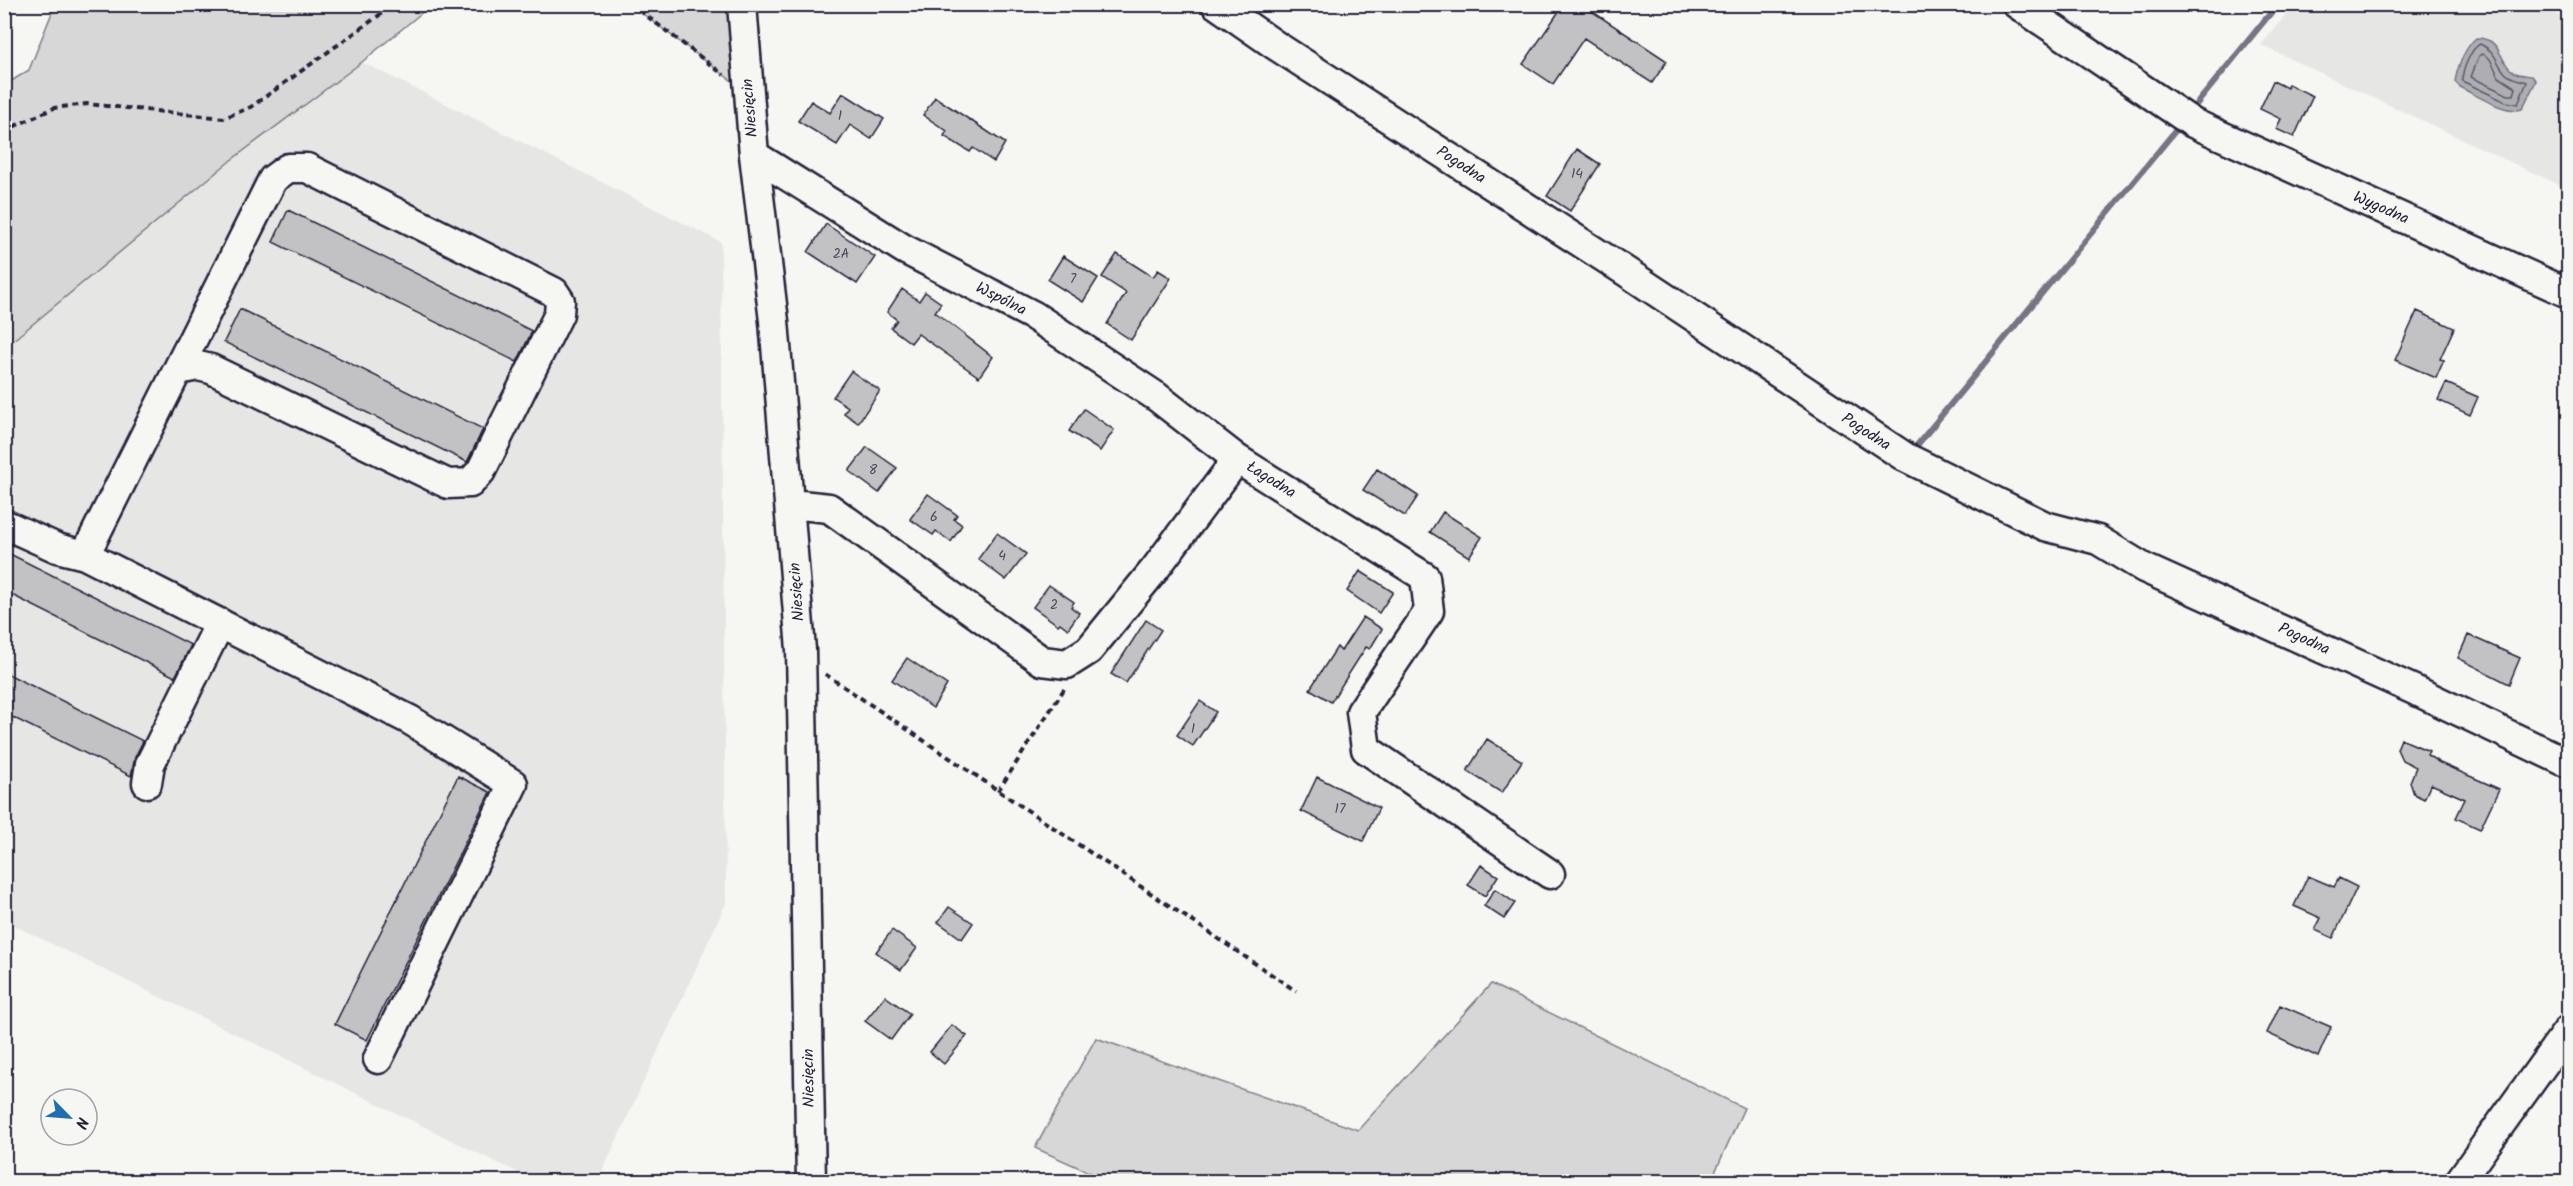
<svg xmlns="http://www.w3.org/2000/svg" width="2573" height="1186" font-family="Kalam,sans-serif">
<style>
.built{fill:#e6e6e4}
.green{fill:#d7d7d7;stroke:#7c7c89;stroke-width:1.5}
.water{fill:#adadb3;stroke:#757583;stroke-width:1.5}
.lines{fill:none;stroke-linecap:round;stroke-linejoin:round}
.shore{stroke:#5a5a6b;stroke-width:1.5}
.stream{stroke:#757583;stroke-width:6}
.building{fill:#c2c2c4;stroke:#22223b;stroke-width:1.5}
.minor-casing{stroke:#22223b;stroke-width:33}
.path{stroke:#22223b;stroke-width:4;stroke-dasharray:6 4.5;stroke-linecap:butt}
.minor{stroke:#f6f6f2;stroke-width:28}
.labels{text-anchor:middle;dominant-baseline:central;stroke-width:5;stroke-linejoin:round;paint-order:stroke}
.number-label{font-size:14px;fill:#4a4a5d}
.street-label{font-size:16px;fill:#22223b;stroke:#f6f6f2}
</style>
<rect width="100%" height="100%" fill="#f6f6f2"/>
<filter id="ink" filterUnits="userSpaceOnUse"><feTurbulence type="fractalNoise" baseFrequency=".0167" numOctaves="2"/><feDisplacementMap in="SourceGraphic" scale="12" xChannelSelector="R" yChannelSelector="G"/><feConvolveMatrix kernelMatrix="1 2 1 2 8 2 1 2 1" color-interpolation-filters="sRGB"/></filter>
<g filter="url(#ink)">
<!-- built -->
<path class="built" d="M2294,5H2533L2568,20V189L2261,45Z
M362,62L721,242L726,903L598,1181H535L5,921L4,347L230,161Z"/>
<!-- green -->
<path class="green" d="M55,5V4L431,5L362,62L230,161L5,347V85L29,70Z
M631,5H729L736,84Z
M1491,984L1744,1108L1711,1181L1111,1182L1035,1148L1096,1038L1358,1130Z"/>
<!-- water -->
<path class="water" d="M2476,38C2500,38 2498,56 2510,69C2516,75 2524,75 2532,76L2536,81L2522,109C2504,114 2477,95 2461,88L2455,82C2457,68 2465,47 2476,38Z"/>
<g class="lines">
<!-- shore -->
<path class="shore" d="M2480,44C2498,53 2494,60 2505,73C2511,79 2520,80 2527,82L2518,104L2506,102L2462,81C2462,71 2471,48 2480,44Z
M2483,54L2490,59L2499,77L2516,88L2514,95H2508L2471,77L2479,56Z"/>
<!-- stream -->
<path class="stream" d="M2190,112L2278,4
M1918,444L2180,125"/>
</g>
<!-- building -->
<path class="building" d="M1564,4H1581L1667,61L1652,83L1584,38L1553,84L1523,64Z
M2273,81L2287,88L2288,84L2313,96L2294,137L2276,129L2281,119L2260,109Z
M843,93L884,119L871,139L850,125L837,145L798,121L811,101L830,113Z
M935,97L1005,143L994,162L973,148L970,152L944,136L947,131L923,115Z
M1577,149L1600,164L1570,211L1547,196Z
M288,210L532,331L517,362L273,242Z
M826,224L875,257L857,284L808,252Z
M1117,254L1153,277L1158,270L1171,278L1131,340L1107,324L1126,293L1102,277Z
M1063,256L1098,278L1083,302L1048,280Z
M902,289L919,301L925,292L941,303L935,312L993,357L979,377L918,334L911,343L891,328L897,320L887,312Z
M240,309L483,429L467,462L224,342Z
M2417,311L2454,328L2440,359L2444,360L2436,378L2395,360Z
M851,371L880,391L858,423L844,413L848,407L833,397Z
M2446,383L2478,397L2470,415L2438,400Z
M1084,409L1114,430L1100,451L1069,431Z
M867,447L897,468L879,493L849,471Z
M1377,469L1418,496L1405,516L1363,490Z
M928,494L957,515L954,519L962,525L951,542L936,531L933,535L910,519Z
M1443,512L1482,537L1469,557L1430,532Z
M997,533L1026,554L1006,580L978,559Z
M4,551L191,645L175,677L4,591Z
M1360,571L1393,592L1379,613L1347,591Z
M1049,585L1074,602L1071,607L1079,613L1068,629L1060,623L1058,625L1033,607Z
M1363,617L1382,629L1370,649L1366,647L1331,702L1310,689L1337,647L1341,651Z
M1146,620L1161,630L1126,683L1111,674Z
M2468,635L2520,658L2509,684L2458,658Z
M907,658L947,685L933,708L892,680Z
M4,672L143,741L135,757L131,776L4,713Z
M1200,701L1216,712L1193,746L1177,735Z
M1487,739L1522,761L1502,793L1467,771Z
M2401,739L2429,751L2427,755L2440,763L2499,789L2480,829L2456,818L2465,799L2431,784L2424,799L2414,794L2410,782L2416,767L2402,760L2397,749Z
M458,776L490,792L367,1040L335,1024Z
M1317,777L1379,808L1363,841L1301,811Z
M1481,865L1498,876L1485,896L1468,885Z
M2308,876L2334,887L2339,878L2357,887L2333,938L2315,930L2321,918L2294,906Z
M1495,889L1515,903L1504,919L1484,906Z
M949,907L973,923L962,939L938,922Z
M892,930L917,948L901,970L876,952Z
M885,996L910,1014L891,1040L865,1021Z
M2280,1005L2331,1027L2318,1057L2267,1033Z
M952,1025L967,1036L944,1064L930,1052Z"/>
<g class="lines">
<!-- minor casing -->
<g class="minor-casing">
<path id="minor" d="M742,4L754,155L774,321L801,650L811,1182
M1216,4L1275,45L1625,271L1905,457L2045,526L2098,540L2144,568L2423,694L2568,763
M2017,4L2193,123L2568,293
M754,155L904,249L1034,316L1157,397L1237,459L1425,577L1429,611L1361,712L1366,749L1550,874
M791,504L829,508L1042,661L1067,664L1089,650L1155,569L1237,459
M4,524L57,548L85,555L410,720L513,784L378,1059
M85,555L273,179L288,168H307L554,292L560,301L559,314L481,471L470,483L448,484L211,369L198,366L178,370
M147,783L150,764L220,623
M2459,1182L2568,1030"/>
</g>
<!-- path -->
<path class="path" d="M631,4L724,75
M4,131L54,108L87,104L224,118L251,107L395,4
M825,674L1296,991
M998,791L1066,686"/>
<!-- minor -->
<use href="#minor" class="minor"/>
</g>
</g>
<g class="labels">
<!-- number labels -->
<g class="number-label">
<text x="840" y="116">1</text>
<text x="1577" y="174">14</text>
<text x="841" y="254">2A</text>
<text x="1073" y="279">7</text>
<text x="873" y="470">8</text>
<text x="934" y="517">6</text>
<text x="1002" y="556">4</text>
<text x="1054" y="605">2</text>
<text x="1193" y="729">1</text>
<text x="1340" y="809">17</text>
</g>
<!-- street labels -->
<g class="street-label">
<text transform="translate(750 108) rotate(-95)">Niesięcin</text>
<text transform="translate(1461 165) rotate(33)">Pogodna</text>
<text transform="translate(2381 208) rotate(24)">Wygodna</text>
<text transform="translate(1001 299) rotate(27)">Wspólna</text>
<text transform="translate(1866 432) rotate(33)">Pogodna</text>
<text transform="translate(1271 480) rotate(32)">Łagodna</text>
<text transform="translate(797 592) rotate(-94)">Niesięcin</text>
<text transform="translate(2304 639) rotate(25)">Pogodna</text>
<text transform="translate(809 1078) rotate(-91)">Niesięcin</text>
</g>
</g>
<!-- margin -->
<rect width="2573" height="1186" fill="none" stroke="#f6f6f2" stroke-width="24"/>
<rect x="12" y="12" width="2549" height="1162" fill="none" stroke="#22223b" stroke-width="2" filter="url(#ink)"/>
<!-- north arrow -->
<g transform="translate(69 1117) rotate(115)"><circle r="28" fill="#f6f6f2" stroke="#a1a1a9" stroke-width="1.5"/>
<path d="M0-4.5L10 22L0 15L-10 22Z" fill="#1f6fb2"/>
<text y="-9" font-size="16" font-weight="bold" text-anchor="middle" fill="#22223b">N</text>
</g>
</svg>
